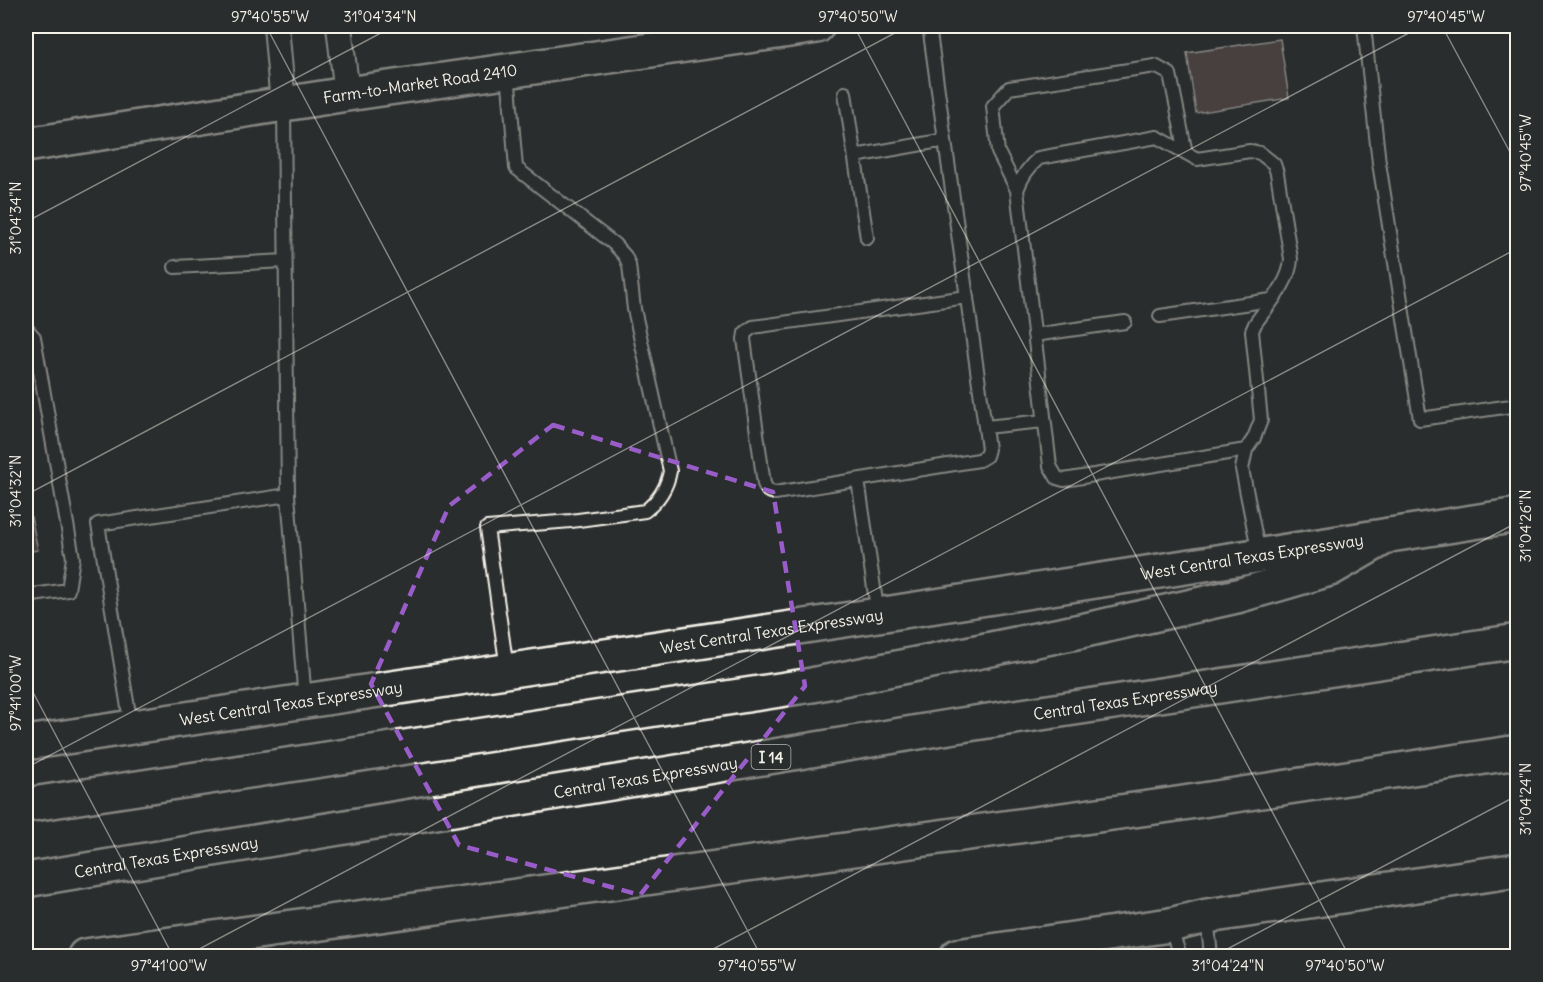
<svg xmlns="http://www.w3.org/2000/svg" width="1543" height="982" font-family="Delius,sans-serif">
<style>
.building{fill:#6b5956;stroke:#f4f1e8;stroke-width:1.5}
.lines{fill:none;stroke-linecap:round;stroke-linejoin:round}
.lane-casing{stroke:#f4f1e8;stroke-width:16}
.street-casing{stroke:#f4f1e8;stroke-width:28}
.secondary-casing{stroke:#f4f1e8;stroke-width:38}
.highway-casing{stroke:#f4f1e8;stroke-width:38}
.lane{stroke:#2a2d2e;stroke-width:12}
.street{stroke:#2a2d2e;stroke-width:24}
.secondary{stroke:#2a2d2e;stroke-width:33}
.highway{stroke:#2a2d2e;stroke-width:33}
.marked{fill:none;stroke:#995dc9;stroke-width:4.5;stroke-dasharray:12 8;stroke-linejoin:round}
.ticks{fill:none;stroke:#f4f1e8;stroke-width:1.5;stroke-opacity:0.45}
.labels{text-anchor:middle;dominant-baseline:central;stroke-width:4.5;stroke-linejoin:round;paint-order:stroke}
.shield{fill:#2a2d2e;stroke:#b7b6b0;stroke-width:1.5}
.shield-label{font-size:15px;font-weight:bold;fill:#f4f1e8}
.street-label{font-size:16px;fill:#f4f1e8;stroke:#2a2d2e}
.neatline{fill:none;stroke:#f4f1e8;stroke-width:2}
.ticks-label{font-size:15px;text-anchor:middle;fill:#f4f1e8}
</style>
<rect width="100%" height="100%" fill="#2a2d2e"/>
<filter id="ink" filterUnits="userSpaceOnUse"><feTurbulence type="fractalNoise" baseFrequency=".0167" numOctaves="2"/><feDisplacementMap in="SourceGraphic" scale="12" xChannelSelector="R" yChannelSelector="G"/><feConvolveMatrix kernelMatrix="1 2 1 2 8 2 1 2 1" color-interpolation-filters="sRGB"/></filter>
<g filter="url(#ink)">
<!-- building -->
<path class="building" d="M1280,39L1289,98L1196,113L1187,53Z
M26,493L38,550L26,552Z"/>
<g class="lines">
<!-- lane casing -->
<g class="lane-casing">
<path id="lane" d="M929,26L985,427L988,449L986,456L979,460L775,493L768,491L764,484L744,339L745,333L753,327L967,297
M1364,26L1379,163L1420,419L1518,405
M845,93L867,238
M284,106L288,495L305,700
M855,156L945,140
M1017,190L998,152L993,106L1009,88L1155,66L1170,74L1186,153
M175,267L285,261
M1160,316L1271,300
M26,328L34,337L73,558L68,590L26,596
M1034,335L1125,322
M985,427L1044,421
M1246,450L1064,480L1057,478L1050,466L1017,190C1022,176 1028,167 1039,158L1157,137L1197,159L1250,151L1260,153L1274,164L1277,173L1291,259C1290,283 1268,305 1255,324L1252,331L1261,420L1254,438L1246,450L1242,469L1259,554
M858,480L878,615
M507,669L487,528L571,521L645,511C658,501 667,488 670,471L634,309L629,265L625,256L614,244L516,168L508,72
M131,726L98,524L288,495
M1207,916L1211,956
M1170,926L1180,956"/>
</g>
<!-- street casing -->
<g class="street-casing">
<path id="street" d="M276,26L283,104
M339,26L347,94"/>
</g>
<!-- secondary casing -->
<g class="secondary-casing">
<g id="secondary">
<path id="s1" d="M26,145L347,94L817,26"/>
<path id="s2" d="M26,743L878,615L1518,515"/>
<path d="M957,956L1170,925L1207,916L1518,870"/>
</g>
</g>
<!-- highway casing -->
<g class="highway-casing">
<g id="highway">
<path d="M26,805L812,685L1081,631L1237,596L1330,569L1389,535"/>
<path id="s3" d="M26,880L955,726L1518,641"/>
<path d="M85,956L1170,805L1518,752"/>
</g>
</g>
<!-- lane -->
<use href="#lane" class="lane"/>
<!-- street -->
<use href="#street" class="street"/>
<!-- secondary -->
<use href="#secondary" class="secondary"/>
<!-- highway -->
<use href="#highway" class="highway"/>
</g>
</g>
<!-- marked area -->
<path d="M0 0H1543V982H0ZM553,425L773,492L805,686L640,895L459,845L371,684L449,506Z" fill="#2a2d2e" fill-opacity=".55" fill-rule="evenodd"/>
<path class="marked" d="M553,425L773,492L805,686L640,895L459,845L371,684L449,506Z"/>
<!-- ticks -->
<path class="ticks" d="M266,26L761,956M854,26L1349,956M1442,26L1518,167M26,222L394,26M26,495L908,26M26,679L173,956M26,768L1422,26M186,956L1518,248M700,956L1518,522M1214,956L1518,795"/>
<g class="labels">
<!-- shield labels -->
<rect class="shield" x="751.5" y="745" width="39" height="24" rx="4.5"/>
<g class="shield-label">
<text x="771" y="757">I 14</text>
</g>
<!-- street labels -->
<g class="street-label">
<text stroke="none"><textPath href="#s1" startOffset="399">Farm-to-Market Road 2410</textPath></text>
<text stroke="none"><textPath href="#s2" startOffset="1240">West Central Texas Expressway</textPath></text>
<text stroke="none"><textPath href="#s2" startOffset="754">West Central Texas Expressway</textPath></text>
<text stroke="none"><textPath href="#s3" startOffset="1114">Central Texas Expressway</textPath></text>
<text stroke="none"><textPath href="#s2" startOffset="268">West Central Texas Expressway</textPath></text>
<text stroke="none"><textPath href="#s3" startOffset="628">Central Texas Expressway</textPath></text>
<text stroke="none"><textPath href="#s3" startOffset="142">Central Texas Expressway</textPath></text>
</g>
</g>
<!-- margin -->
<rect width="1543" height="982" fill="none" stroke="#2a2d2e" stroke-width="66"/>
<rect x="33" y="33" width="1477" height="916" class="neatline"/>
<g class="ticks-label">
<text x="270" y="22">97°40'55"W</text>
<text x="380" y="22">31°04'34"N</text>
<text x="858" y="22">97°40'50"W</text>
<text x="1446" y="22">97°40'45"W</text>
<text transform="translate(1526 153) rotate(-90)" y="5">97°40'45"W</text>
<text transform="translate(16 218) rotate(-90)" y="5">31°04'34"N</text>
<text transform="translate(16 491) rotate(-90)" y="5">31°04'32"N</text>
<text transform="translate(1526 526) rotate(-90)" y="5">31°04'26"N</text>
<text transform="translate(16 693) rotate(-90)" y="5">97°41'00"W</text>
<text transform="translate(1526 799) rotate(-90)" y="5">31°04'24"N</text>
<text x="169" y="971">97°41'00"W</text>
<text x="757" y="971">97°40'55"W</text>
<text x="1228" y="971">31°04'24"N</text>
<text x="1345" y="971">97°40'50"W</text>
</g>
</svg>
